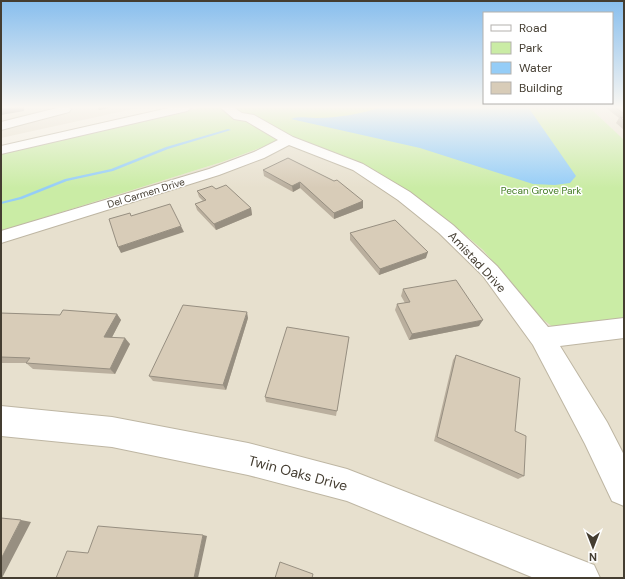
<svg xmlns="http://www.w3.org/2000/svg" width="625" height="579" font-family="'DM Sans',sans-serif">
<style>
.residential{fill:#e7e0ce}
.green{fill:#caeca5}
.water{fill:#95cdf7}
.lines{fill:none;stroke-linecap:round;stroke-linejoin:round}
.stream{fill:#95cdf7;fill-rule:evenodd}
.minor-casing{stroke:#beb6a3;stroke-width:2}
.minor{fill:#fff;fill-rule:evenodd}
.wall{fill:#baaf9e}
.shaded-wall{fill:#978f81}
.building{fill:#d8ccb8;stroke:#978f81}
.labels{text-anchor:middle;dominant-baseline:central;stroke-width:3;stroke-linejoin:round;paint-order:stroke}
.far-park-label{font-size:10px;fill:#407a20;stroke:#fff}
.far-street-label{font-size:10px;fill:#443d31;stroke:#fff}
.street-label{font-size:12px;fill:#443d31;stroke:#fff}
.near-street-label{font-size:14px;fill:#443d31;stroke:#fff}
</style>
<rect width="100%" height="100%" fill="#f3eee1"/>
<!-- residential -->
<path class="residential" d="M1,107H142L1,138Z
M589,107H624V141Z
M288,135L349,158L407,190L450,222L483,250L541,318H624V578H1V231L222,162L268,145Z"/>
<!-- green -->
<path class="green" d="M203,107H589L624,140V318L553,327L541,318L483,250L450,222L407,190L349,158L288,135L268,145L222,162L1,231V154Z"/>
<!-- water -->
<path class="water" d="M382,107H528L576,176L570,183L555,185L533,184L420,148L291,119C300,116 306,118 316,118C338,118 360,114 382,107Z"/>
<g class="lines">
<!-- stream -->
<path class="stream" d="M228,129L231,130L168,149L113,171L67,181L22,199L1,204V202L20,197L65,179L111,169L166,147Z"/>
<!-- minor casing -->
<g class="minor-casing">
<path id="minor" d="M61,107H69L71,109L69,112L1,130V122Z
M173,107H193L187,111L1,154V146Z
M220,107H233L242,113L254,115L293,137L363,164L410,192L453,225L497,266L548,327L624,318V338L560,346L607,422L624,455V506L612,501L585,444L533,345L483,276L439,233L398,200L353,170L289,145L264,158L219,175L1,243V231L209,169L254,152L278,140L246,121L234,119Z
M1,406L112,417L248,443L347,469L594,565L600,578H534L347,501L248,475L112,447L1,436Z"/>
</g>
<!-- minor -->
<use href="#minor" class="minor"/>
</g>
<!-- wall -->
<path class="wall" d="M605,107H624V130L616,123L619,118Z
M263,170L363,201V208L334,219L300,188L293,192L264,176Z
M216,189L251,208L252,215L216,230L197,210L195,204L203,201L199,197L197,191Z
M350,233L426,258L379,275L350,240Z
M403,289L479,326L409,340L395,310L397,304L405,303L401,296Z
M1,313L60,315L117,314L121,320L112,337L130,344L115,374L33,369L26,363H1Z
M248,318L226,390L153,381L149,376Z
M349,337L336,416L266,402L265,397Z
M456,355L524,476L518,479L434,441L453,360Z"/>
<!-- shaded-wall -->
<path class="shaded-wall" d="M15,107H24V111L1,115V109Z
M97,107H115L99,110Z
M300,182V188L293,192L292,186Z
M363,201V208L334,219V213Z
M251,208L252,215L216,230L214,224Z
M181,226L184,232L121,253L118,247Z
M428,252L426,258L379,275L380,269Z
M247,312L248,318L226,390L223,385Z
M117,314L121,320L109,343L104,337Z
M483,320L479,326L409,340L412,334Z
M125,338L130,344L115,374L110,369Z
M21,520L31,522L2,578H1V559Z
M203,535L207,536L198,578H194Z"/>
<!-- building -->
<path class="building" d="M1,107H15L1,109Z
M615,107H624V114Z
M620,117L624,118V121Z
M288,158L334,181L337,180L363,201L334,213L300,182L292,186L263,170Z
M226,185L251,208L214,224L195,204L206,200L197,191L212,186L216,189Z
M170,204L181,226L118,247L109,219L130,213L131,216Z
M395,220L428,252L380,269L350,233Z
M456,280L483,320L412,334L397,304L410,302L403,289Z
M183,305L247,312L223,385L149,376Z
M63,310L117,314L104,337L125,338L110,369L26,363L30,358L1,357V313L60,315Z
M287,327L349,337L337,411L265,397Z
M456,355L520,378L515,431L526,436L524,476L437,437Z
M1,518L21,520L1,559Z
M98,526L203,535L194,578H56L67,551L88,553Z
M280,562L313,574L312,578H275Z"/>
<!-- sky -->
<linearGradient id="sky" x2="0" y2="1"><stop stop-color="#87beee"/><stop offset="0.57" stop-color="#faf7f2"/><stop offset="1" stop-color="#faf7f2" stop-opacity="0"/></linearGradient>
<rect width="625" height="188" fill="url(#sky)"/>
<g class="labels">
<!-- far-park labels -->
<g class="far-park-label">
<text x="541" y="190">Pecan Grove Park</text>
</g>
<!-- far-street labels -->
<g class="far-street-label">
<text transform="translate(146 193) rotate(-17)">Del Carmen Drive</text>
</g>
<!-- street labels -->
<g class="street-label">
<text transform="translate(477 262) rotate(47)">Amistad Drive</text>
</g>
<!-- near-street labels -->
<g class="near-street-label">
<text transform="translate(298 473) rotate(15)">Twin Oaks Drive</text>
</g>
</g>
<!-- border -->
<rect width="625" height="579" fill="none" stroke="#443d31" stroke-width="4"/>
<!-- legend -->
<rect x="483" y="12" width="130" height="92" fill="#ffffff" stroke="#b4b1ad"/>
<rect x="491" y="25" width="20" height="6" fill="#ffffff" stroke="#b4b1ad"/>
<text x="519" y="32" font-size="12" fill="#443d31">Road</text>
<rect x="491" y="42" width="20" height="12" fill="#caeca5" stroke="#b4b1ad"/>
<text x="519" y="52" font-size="12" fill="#443d31">Park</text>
<rect x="491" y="62" width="20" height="12" fill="#95cdf7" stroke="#b4b1ad"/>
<text x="519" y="72" font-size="12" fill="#443d31">Water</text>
<rect x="491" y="82" width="20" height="12" fill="#d8ccb8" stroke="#b4b1ad"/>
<text x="519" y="92" font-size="12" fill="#443d31">Building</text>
<!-- north arrow -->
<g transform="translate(593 547) rotate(180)" stroke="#ffffff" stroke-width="3" paint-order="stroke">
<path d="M0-3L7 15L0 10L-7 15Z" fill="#443d31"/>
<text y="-6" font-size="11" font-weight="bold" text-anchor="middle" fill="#443d31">N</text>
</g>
</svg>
